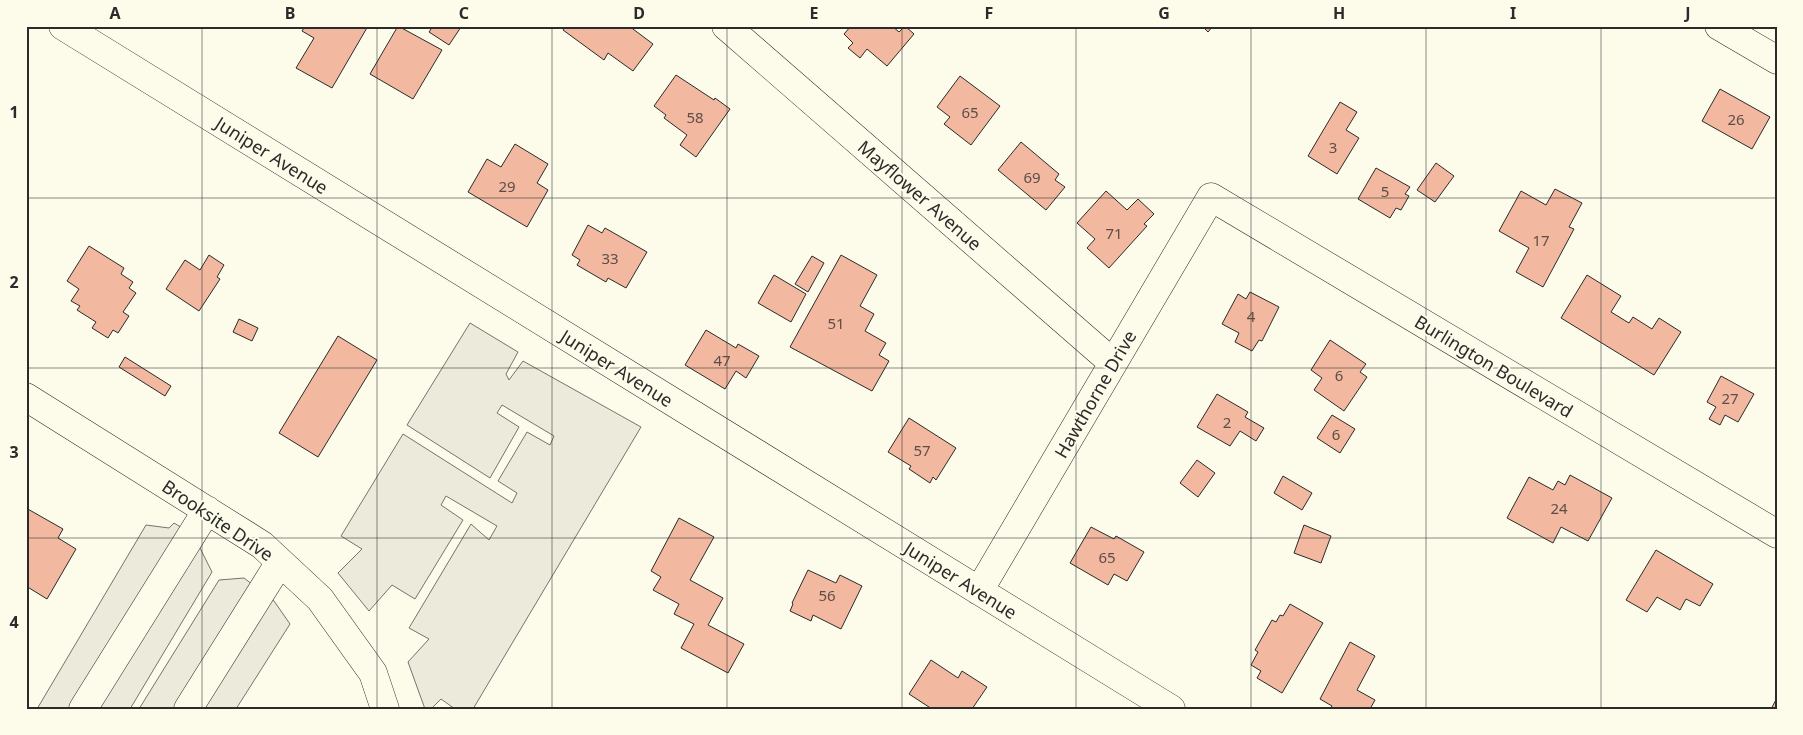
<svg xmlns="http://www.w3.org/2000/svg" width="1803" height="735" font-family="'Noto Sans',sans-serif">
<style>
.parking{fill:#eceadb;stroke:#74746e}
.building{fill:#f2b8a0;stroke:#2b2b2b}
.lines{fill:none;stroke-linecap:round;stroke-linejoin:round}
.minor-casing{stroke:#2b2b2b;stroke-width:29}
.minor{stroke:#fdfbea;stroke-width:28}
.grid{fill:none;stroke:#2b2b2b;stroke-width:1;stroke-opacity:0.55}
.labels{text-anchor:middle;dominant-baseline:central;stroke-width:4;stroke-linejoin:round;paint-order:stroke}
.number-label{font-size:15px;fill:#5d4e48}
.street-label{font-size:18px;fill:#2b2b2b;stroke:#fdfbea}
.neatline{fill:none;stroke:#2b2b2b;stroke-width:2}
.grid-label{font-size:16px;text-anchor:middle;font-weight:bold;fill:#2b2b2b}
</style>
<rect width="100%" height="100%" fill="#fdfbea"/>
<!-- parking -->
<path class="parking" d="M470,323L518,352L506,374L509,380L523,361L641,427L473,709H455L441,699L431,709H425L408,662L429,639L409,628L471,524L489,540L497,526L446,496L441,505L463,520L415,599L392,585L369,611L338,573L362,549L341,536L403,434L512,503L517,493L498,481L527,432L550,445L554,436L502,405L497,413L519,427L490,478L407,425Z
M174,523L204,541L200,548L212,572L130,709H37L146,525L169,528Z
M244,578L274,601L290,624L236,709H139L219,580Z"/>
<!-- building -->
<path class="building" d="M305,26H368L332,88L296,68L314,38L302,31Z
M398,26L442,50L413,99L370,74Z
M433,26H460L461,27L449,45L429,32Z
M566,26H629L653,44L633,71L608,53L604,60L563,30Z
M851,26H892L899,32L905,26L914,34L887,66L867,49L860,58L848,48L853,43L844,34Z
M1202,26H1213L1208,32Z
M676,75L714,100L715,98L730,109L696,157L680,145L687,135L664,118L666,115L654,106Z
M960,76L1000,106L971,145L944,124L950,117L937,107Z
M1720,89L1770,117L1752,149L1702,121Z
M1340,102L1357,112L1346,130L1359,138L1337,174L1308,156Z
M1021,142L1059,174L1055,180L1065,187L1046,210L998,170Z
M515,144L548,164L537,183L548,190L527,227L468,192L487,159L501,167Z
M1436,163L1454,176L1435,202L1417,190Z
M1376,168L1410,187L1405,194L1409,196L1401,210L1396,208L1390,218L1358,199Z
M1555,189L1582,203L1569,227L1574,229L1543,287L1516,272L1529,248L1499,231L1521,191L1546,205Z
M1106,191L1127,210L1138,199L1154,214L1144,224L1147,226L1109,268L1087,248L1095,239L1077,223Z
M588,225L602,233L605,228L647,252L626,288L608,278L606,282L577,265L580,260L572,255Z
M89,246L124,268L121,274L133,282L129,288L136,293L123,312L129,316L118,333L113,330L108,338L92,328L96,322L77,310L80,306L71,301L79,289L67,281Z
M209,255L224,265L217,277L220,279L199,311L166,289L185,260L200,270Z
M841,255L877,275L860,306L874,314L865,331L886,343L879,355L889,361L872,391L790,347Z
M812,256L824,263L808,292L795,284Z
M774,275L806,294L791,322L758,303Z
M1587,275L1621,296L1611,312L1629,323L1633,317L1652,329L1659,318L1681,332L1654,375L1561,318Z
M1250,292L1279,307L1262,341L1259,340L1252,351L1235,342L1239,333L1222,324L1238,294L1246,299Z
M239,319L258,328L252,341L233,332Z
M706,330L736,348L738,344L759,356L746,378L736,371L725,389L685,365Z
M338,336L377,360L318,457L279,433Z
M1330,340L1366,364L1360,372L1367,377L1344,411L1314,390L1322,378L1311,370Z
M125,357L171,386L165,396L119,367Z
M1721,376L1754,394L1738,422L1725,415L1720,425L1709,419L1716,407L1707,402Z
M1217,394L1248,412L1245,417L1264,428L1256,441L1240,431L1230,446L1197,427Z
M1332,415L1355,429L1340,453L1317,438Z
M909,418L956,448L936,480L933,477L930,483L909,469L911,466L888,452Z
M1197,460L1215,473L1198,497L1180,483Z
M1570,475L1612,498L1588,541L1561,527L1553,543L1507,518L1529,477L1553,490L1558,481L1565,485Z
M1283,476L1312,493L1302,510L1274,493Z
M26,508L63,529L58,538L76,549L47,599L26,586Z
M679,518L714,537L690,580L723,598L708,625L744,644L728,673L681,648L694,624L674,614L679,604L653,590L661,577L651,571Z
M1304,525L1331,536L1321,563L1294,553Z
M1091,527L1114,539L1116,536L1144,552L1127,581L1114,574L1108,585L1070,563Z
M1656,550L1713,584L1700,606L1686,599L1680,610L1657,597L1647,612L1626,600Z
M808,570L836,583L840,575L862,586L841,629L813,615L811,621L790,611L793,604L792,603Z
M1290,604L1323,623L1282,693L1257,678L1261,671L1251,665L1258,652L1255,650L1272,620L1276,622L1280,615L1283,616Z
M1350,642L1375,656L1357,690L1375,700L1370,709H1330L1332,706L1320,699Z
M931,660L958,678L962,671L987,687L972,709H932L909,694Z
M1777,698V709H1771Z"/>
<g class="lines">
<!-- minor casing -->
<g class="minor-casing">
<path id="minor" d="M63,26L1171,709
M726,26L1113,363
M1719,26L1777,60
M26,397L262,545L320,599L373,673L385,709
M979,591L1211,197L1777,534
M83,709L207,510
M188,709L280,562"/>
</g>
<!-- minor -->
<use href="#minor" class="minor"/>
</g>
<!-- grid -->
<path class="grid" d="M202,26V709M377,26V709M552,26V709M727,26V709M902,26V709M1076,26V709M1251,26V709M1426,26V709M1601,26V709M26,198H1777M26,368H1777M26,538H1777"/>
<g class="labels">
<!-- number labels -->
<g class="number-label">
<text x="970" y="112">65</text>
<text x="695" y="117">58</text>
<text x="1736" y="119">26</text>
<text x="1333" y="147">3</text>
<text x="1032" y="177">69</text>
<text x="507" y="186">29</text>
<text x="1385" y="191">5</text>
<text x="1114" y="233">71</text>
<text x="1541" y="240">17</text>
<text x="610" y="258">33</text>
<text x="1251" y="316">4</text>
<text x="836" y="323">51</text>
<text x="722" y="360">47</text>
<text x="1339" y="375">6</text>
<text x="1730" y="398">27</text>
<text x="1227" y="422">2</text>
<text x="1336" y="434">6</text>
<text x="922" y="450">57</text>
<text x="1559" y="508">24</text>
<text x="1107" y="557">65</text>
<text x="827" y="595">56</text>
</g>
<!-- street labels -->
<g class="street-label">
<text transform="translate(272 155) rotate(32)">Juniper Avenue</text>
<text transform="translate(920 195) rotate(41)">Mayflower Avenue</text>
<text transform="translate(1494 366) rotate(31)">Burlington Boulevard</text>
<text transform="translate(617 368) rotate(32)">Juniper Avenue</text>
<text transform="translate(1095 394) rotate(-60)">Hawthorne Drive</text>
<text transform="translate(218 520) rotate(34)">Brooksite Drive</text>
<text transform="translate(961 580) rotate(32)">Juniper Avenue</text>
</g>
</g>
<!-- border -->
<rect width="1803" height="735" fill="none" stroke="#fdfbea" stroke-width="55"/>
<rect x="28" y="28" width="1748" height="680" class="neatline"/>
<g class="grid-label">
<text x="115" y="19">A</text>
<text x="290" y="19">B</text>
<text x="464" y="19">C</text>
<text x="639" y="19">D</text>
<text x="814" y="19">E</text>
<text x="989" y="19">F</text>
<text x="1164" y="19">G</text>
<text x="1339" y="19">H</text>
<text x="1513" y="19">I</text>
<text x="1688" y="19">J</text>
<text x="14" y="118">1</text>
<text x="14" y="288">2</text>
<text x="14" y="458">3</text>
<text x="14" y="628">4</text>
</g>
</svg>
